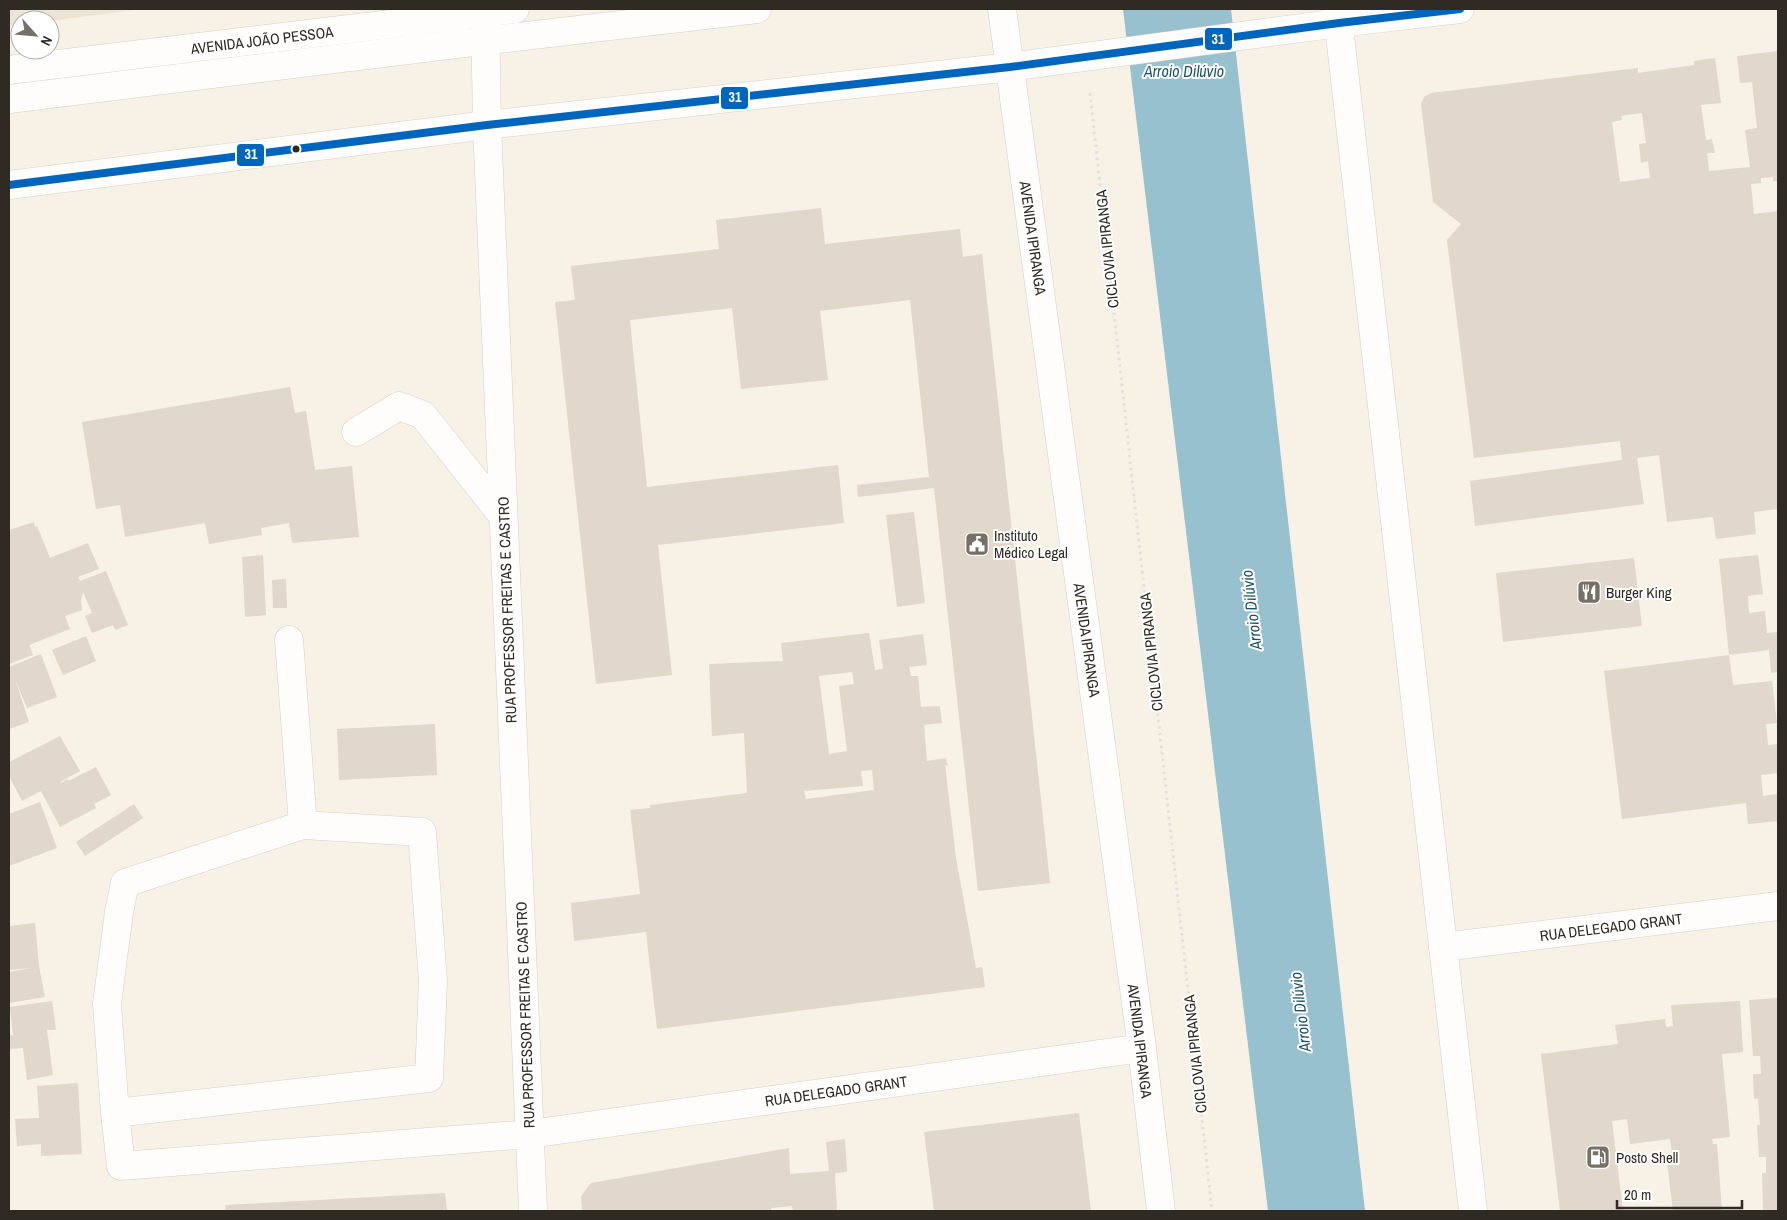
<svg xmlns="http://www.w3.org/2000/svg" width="1787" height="1220" font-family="'Archivo Narrow',sans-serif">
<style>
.education{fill:#eee4d5}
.water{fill:#97c1ce}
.building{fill:#e1d7ca;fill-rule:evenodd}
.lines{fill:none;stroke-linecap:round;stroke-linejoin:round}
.minor-casing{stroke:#d5cfc7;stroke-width:29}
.major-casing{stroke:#d5cfc7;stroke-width:29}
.path{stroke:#e2dfdc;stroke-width:3;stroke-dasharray:2.5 4;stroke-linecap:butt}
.minor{stroke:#fefdfb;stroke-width:28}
.major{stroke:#fefdfb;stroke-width:28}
.bus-1-casing{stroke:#fff;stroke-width:11}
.bus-1{stroke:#0065bd;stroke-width:8}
.bus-dot{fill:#2f2b24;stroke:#fff;stroke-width:2}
.labels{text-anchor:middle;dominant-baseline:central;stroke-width:4;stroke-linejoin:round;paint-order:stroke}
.street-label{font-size:15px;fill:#2f2b24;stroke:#fff}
.poi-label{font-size:15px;fill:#2f2b24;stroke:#fff;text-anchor:start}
.water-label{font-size:16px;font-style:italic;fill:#1e5163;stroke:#fff}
.line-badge{stroke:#fff;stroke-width:2}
.badge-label{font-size:14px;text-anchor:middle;font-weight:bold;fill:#fff}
</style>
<rect width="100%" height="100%" fill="#f7f1e6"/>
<!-- education -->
<path class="education" d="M9,9H143L50,21L20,20V24L9,26Z"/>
<!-- water -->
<path class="water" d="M1123,9H1231L1365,1211H1268Z"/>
<!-- building -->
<path class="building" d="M1778,51V181H1773V177L1761,178V183L1751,184L1754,214L1778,211V509L1754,512L1756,534L1716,539L1713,517L1667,522L1659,455L1637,458L1644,504L1475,526L1470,481L1622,460L1620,441L1474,458L1447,240L1461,224L1433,202L1421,104L1424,97L1431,93L1638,68V73L1694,65V61L1715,58L1721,103L1701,105L1706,140L1712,139L1715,153H1707L1709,171L1750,167L1745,130L1757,128L1752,82L1740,83L1737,56ZM1642,113L1646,143L1639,144L1641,163L1648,161L1650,178L1620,182L1612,122L1622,120L1621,116Z
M821,208L825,244L960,229L963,257L982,254L1050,883L978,891L934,488L858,497L857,485L929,477L910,300L820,311L828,380L741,389L732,308L630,320L647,487L838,465L844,523L658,545L672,675L596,684L555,302L575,300L571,266L719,249L716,220Z
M290,387L295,413L306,411L315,470L352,466L359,537L292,543L289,523L261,528L262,535L209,544L205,523L125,537L120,505L96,509L82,422Z
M914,512L925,603L897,607L886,515Z
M34,522L35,527L37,526L50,558L88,543L99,569L78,577L80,581L106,571L128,625L115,630L113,625L92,633L85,616L92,613L83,592L81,601L82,610L65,616L70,629L29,645L33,655L9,664V530Z
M263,555L266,615L245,617L242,557Z
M1758,555L1763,594L1748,596L1749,613L1765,611L1767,633L1778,632V672L1771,673L1769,650L1729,655L1733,685L1772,681L1777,723L1766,724L1768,745L1778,744V773L1761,775L1763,796L1778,794V821L1748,824L1746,803L1622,819L1604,671L1729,655L1719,559Z
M1634,558L1642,626L1503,642L1496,573Z
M286,579L287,608H273L272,580Z
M869,633L875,670L883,669L879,640L923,634L927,665L909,667L911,676H918L921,707L940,706L942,723L924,725L927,761L946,758L948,766L945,765L956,858L976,968L982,967L985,987L657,1029L646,932L574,941L571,903L640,894L630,810L650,808V805L747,793L744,733L712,736L709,664L783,661L781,643ZM852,672L854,684L839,686L847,751L829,754L819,676ZM872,770L874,790L806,799L804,791L863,786L861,771Z
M86,636L96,661L63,675L52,650Z
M41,654L57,697L27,708L15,679L29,722L9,729V667Z
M435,724L437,775L339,780L337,729Z
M60,736L80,771L60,782L61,783L68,779V781L96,767L111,795L94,804L96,808L60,827L41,791L22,801L9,776V762Z
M40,802L57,848L9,866V814Z
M134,804L143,818L85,856L76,842Z
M35,923L39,966L45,997L9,1003V972L32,968L9,970V926Z
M1778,998V1211H1763L1762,1173H1766V1157H1759L1757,1125H1760L1758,1098L1754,1099L1753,1074H1761L1760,1056H1753L1749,1000Z
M52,1001L56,1030H47L53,1075L27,1080L23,1048L10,1049L9,1035H13L10,1007Z
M1740,1001L1743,1052L1722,1054L1730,1137L1712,1139L1713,1144H1717L1722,1211H1673L1667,1162L1673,1161L1670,1139L1630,1144L1627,1119L1612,1121L1623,1211H1560L1541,1054L1618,1044L1615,1025L1665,1019L1666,1027L1673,1026L1671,1005Z
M78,1083L82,1154L41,1156V1144L17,1146L15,1119L39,1118L37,1086Z
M1079,1113L1091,1211H934L924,1132Z
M845,1139L847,1172L835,1173L837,1211H793L792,1206L771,1208V1211H582L581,1196L591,1183L789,1148L790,1174L829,1171L826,1142Z
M445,1193L447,1211H226L225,1205Z"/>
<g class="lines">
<!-- minor casing -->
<g class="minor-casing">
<path id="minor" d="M485,9L487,125L533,1211
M9,99L448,45L757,9
M356,432L399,406L423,415L503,516
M289,640L303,825
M1443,947L1778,906
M115,1113L429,1078L433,981L422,832L303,825L125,883L119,912L107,1004L115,1113L121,1166L530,1134L1142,1048"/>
</g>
<!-- major casing -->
<g class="major-casing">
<path id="major" d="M1002,9L1142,1048L1161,1211
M1337,9L1473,1211
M9,70L515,9
M9,185L487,125L1010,67L1339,23L1460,9"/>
</g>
<!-- path -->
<path class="path" d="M1090,93L1212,1211"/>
<!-- minor -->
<use href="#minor" class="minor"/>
<!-- major -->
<use href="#major" class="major"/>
<!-- bus-1 casing -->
<g class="bus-1-casing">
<path id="bus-1" d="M9,185L487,125L1010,67L1339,23L1460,9"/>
</g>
<!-- bus-1 -->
<use href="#bus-1" class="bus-1"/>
</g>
<!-- icons -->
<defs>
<g id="civic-square" transform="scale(1.25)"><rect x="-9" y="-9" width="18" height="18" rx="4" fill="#757068" stroke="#fff"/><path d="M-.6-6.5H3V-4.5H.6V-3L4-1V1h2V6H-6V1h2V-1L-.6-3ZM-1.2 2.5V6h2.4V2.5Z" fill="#fff"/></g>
<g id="restaurant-square" transform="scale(1.25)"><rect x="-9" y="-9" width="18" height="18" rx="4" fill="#757068" stroke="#fff"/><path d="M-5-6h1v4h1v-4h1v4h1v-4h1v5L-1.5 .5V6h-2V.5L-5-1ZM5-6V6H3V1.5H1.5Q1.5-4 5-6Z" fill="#fff"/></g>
<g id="fuel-square" transform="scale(1.25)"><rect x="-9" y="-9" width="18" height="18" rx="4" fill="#757068" stroke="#fff"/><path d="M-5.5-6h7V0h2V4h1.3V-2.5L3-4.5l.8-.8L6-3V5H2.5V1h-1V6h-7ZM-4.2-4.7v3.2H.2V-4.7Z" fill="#fff"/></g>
</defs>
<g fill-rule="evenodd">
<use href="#civic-square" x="977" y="544"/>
<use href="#restaurant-square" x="1589" y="592"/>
<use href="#fuel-square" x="1598" y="1157"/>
</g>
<!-- markers -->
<circle class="bus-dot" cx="296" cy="149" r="4.5"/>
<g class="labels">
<!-- street labels -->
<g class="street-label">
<text transform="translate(262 40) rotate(-7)">AVENIDA JOÃO PESSOA</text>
<text transform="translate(1033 238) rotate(82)">AVENIDA IPIRANGA</text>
<text transform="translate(1107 249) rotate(-96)">CICLOVIA IPIRANGA</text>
<text transform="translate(507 610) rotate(-92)">RUA PROFESSOR FREITAS E CASTRO</text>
<text transform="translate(1087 640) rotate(82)">AVENIDA IPIRANGA</text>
<text transform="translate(1151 652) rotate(-96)">CICLOVIA IPIRANGA</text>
<text transform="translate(1611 927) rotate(-7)">RUA DELEGADO GRANT</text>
<text transform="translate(525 1015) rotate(-92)">RUA PROFESSOR FREITAS E CASTRO</text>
<text transform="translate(1140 1041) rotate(83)">AVENIDA IPIRANGA</text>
<text transform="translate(1195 1054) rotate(-96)">CICLOVIA IPIRANGA</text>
<text transform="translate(836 1091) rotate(-8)">RUA DELEGADO GRANT</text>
</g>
<!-- poi labels -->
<g class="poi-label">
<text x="994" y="535">Instituto<tspan x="994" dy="17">Médico Legal</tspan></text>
<text x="1606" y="592">Burger King</text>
<text x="1616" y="1157">Posto Shell</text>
</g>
<!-- water labels -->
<g class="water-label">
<text x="1184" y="71">Arroio Dilúvio</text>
<text transform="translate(1251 610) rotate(-97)">Arroio Dilúvio</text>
<text transform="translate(1300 1012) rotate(-97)">Arroio Dilúvio</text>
</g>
</g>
<g class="line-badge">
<rect x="1204" y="27" width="29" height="24" rx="5" fill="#0065bd"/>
<rect x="720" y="86" width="29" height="24" rx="5" fill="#0065bd"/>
<rect x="236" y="143" width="29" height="24" rx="5" fill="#0065bd"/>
</g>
<g class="badge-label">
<text x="1218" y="44">31</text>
<text x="735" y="102">31</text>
<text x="251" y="159">31</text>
</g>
<!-- border -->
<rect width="1787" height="1220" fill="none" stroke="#2f2b24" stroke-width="20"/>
<!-- north arrow -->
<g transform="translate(35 35) rotate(117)"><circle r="24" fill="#ffffff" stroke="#acaaa7"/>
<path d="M0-4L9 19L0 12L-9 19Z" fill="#757068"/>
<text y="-8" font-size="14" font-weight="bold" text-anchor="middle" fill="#2f2b24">N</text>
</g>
<!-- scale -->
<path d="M1617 1200v8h125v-8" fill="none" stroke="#2f2b24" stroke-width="2.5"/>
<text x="1624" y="1200" font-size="15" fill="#2f2b24" stroke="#ffffff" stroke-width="4" paint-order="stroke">20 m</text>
</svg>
